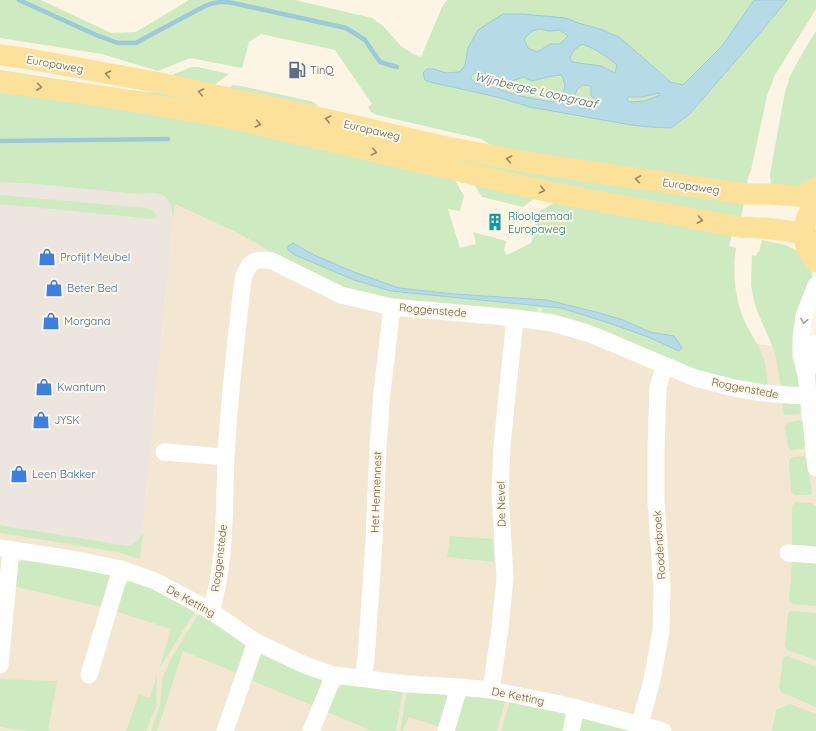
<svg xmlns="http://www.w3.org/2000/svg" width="816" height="731" font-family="Quicksand,sans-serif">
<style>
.residential{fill:#f4e7d1}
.industrial{fill:#ece6de}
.green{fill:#ceeac1;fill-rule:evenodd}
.water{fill:#b7dbe6;stroke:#9dc9d8;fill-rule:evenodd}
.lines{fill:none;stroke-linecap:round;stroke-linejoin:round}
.stream{stroke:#9dc9d8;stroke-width:4.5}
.minor{stroke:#fff;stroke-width:17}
.major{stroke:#fce19b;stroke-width:21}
.oneway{stroke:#9d8462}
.oneway2{stroke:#ac9d92}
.labels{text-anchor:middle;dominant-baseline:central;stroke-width:4;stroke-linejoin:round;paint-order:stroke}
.street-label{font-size:11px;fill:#745c49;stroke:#fff8e9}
.service-label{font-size:11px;fill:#4e5e75;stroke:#fff8e9;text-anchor:start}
.culture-label{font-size:11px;fill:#0d838f;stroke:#fff8e9;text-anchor:start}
.shop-label{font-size:11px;fill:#366cbe;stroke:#fff8e9;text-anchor:start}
.water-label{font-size:12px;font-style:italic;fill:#427688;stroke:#fff8e9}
</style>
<rect width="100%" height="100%" fill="#fcf5e3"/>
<!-- residential -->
<path class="residential" d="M175,204L372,288L534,308L614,327L816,351V731H0V533L117,552L139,559L140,558Z"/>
<!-- industrial -->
<path class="industrial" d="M0,174L170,192L175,204L140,558L139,559L117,552L0,533Z"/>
<!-- green -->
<path class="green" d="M0,0H41L111,33L136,32L189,0H295L372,18L383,26L401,46L413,54L421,57L442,7L447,0H754L722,46L683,85L672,82L619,37L600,29L578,23L566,18L468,48L465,66L459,72L446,73L434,69L430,82L497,97L530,107L671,128L691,114L759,34L787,0H816V9L775,75L767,96L751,170L747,181L748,182L747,186L496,148L481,139L377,115L371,112L368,107L372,104L335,50L261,34L249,42L242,68L190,58L158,71L102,54L0,38Z
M540,29L549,31L560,30L568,36L560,44H550L537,52L528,48L524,39L532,31Z
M816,31V179L805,186L771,185L770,174L785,92L789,81L788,80L803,52Z
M582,44C596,49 606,56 617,65L615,73L601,66L572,62L570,58L574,50Z
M191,67H198L229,74L214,85L174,76V74Z
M0,70L121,89L188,96L744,201L741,219L0,75Z
M476,73L486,74L492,81L509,82L524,77L532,81L552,76L562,75L565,85L563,95L553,102C534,99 503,94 488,83L476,84L470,77Z
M233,85L241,86L314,102L319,107L229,88Z
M584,85L591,86L597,101L592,109L580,108L574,98L577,89Z
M0,91L186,118L455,180L464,196L460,211L448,209L460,248L476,244L473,232L506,241L504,251L507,255L531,243L534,232L536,213L556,202L732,234L729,246L736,248C732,273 735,301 746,324C752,336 760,347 764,360C767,369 767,379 768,388L696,371L602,329L571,319L542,313V309L538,308L537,312L388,300L353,291L293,264L238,233L175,204L173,219C170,192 162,192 137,194L38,184L0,182ZM298,245L314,255L354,272L399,288L454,294L547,300L623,320L650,332L674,336L682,348L679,351L648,337L609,323L561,308L391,291L354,280L295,255Z
M659,93L661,95L645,101L630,102L627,99L628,97H642Z
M474,184L535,198L523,207L482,197Z
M0,195L146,208L153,211L157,216L154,219L0,204Z
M762,240L786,245L797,251L812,272L813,279L802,388L781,387L775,352L757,311L754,301L751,285L752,255L756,256L757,252H759Z
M782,402H801L803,409L799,414L784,415Z
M800,420L804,424L806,445L802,449L792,450L788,447L785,426L789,422Z
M804,456L807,459L808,470L812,492L811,495H795L791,492L789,461L792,457Z
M795,502L811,503L816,506V550L792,546V506Z
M0,525L127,546C135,545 140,539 143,532L140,558L139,559L117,552L0,533Z
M450,536L493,539L494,562L447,557Z
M27,559L109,574L112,579L105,608L13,586L18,562Z
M816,559V606L792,604L789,601L792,561Z
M133,580H137L195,612L159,669L171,629L115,611L125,585Z
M791,611L816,613V660L787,650L785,645L788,613Z
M199,613L243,642L245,649L239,674L183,651L157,731H151L160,705L162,679L172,657Z
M262,653L322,678L323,684L316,707L248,679L257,656Z
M787,656L816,667V707L781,692L779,688L783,658Z
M157,674L156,707L146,731H126L139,695L150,698Z
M0,679L57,681L48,730L50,731H27L0,727Z
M344,683L403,690L396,731H372L327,712L335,692Z
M407,690L445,693L449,699L442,728L409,717L403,731H400Z
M471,694L506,699L497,731H453C457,719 459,699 471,694Z
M510,701L563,711L567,718L565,731H501Z
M790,704L816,714V731H772L776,710Z
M584,717L639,731H575L579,720Z"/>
<!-- water -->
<path class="water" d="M754,0H787L759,34L690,114L671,128L650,127L631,125L530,107L497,97L430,82L425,80L423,73L427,69H434L446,73L459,72L465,66L468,48L478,30L503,14H521L566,18L578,23L600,29L619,37L671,82L683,85L722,46ZM540,29L549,31L560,30L568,36L560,44H550L537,52L528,48L524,39L532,31ZM582,44C596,49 606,56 617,65L615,73L601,66L572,62L570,58L574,50ZM475,73L486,74L492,81L509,82L524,77L532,81L552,76L562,75L565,85L563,95L553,102C534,99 503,94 488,83L476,84L470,77ZM583,85L591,86V96L597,101L591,109L580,108L574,98L577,89ZM659,93L660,95L645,101L630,102L627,99L628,97H642Z
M293,243L314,255L354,272L399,288L454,294L547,300L596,312L623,320L650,332L674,336L682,348L679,351L648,337L609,323L561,308L391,291L354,280L295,255L288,250V246Z"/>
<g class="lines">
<!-- stream -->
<path class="stream" d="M19,0L96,35L118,43H136L143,39L205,6C215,2 222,1 233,3L346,28L365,40L380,62L397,67
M0,141L168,139"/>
<!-- minor -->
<path class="minor" d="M816,285L804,316L801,338V356L806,375L816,468
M807,372L816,343
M164,452L226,457
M0,548L72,559L121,569L155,581L211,611L256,642L307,666L334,675L407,684L459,687L491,690L565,705L663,731
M788,553L816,555
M211,611C226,562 224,508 226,457C229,397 236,338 243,279C248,262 254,258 272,261L341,295L392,307L515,318L553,323L590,334L695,378L734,388L763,393L816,397
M0,665L11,550
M89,675L121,569
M363,678L366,659L374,541L378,447L382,392L392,307
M491,690L500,628L505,578L500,492L502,445L515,318
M640,724L652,680L661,631L662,588L656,502V449L658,387L665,365
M225,731L256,642
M311,731L334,675
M446,731L459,687
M571,731L576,708"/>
<!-- major -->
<path class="major" d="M0,55L24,58L155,82L330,120L442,146L531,163L746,194H768L798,196L807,194L816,187
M0,82L108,97L220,116L554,193L740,227C759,228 802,228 816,242
M816,202C805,214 801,233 807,249C809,254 813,258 816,262"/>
</g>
<!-- one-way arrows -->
<defs><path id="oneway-chevron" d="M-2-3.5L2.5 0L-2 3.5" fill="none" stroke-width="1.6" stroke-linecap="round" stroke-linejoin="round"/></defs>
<g class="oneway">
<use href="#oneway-chevron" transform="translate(108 74) rotate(-169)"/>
<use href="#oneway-chevron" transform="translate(39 87) rotate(7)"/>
<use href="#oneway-chevron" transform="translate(201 92) rotate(-168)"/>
<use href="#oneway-chevron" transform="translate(328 119) rotate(-168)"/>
<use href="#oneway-chevron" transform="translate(258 124) rotate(12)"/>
<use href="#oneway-chevron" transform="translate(374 152) rotate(13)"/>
<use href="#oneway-chevron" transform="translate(509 159) rotate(-169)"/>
<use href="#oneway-chevron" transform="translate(638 179) rotate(-171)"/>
<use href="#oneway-chevron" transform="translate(542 190) rotate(13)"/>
<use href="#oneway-chevron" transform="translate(700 220) rotate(11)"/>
</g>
<use class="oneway2" href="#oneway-chevron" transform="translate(804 321) rotate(99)"/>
<!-- icons -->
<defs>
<g id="fuel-bare" transform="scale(1.38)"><path d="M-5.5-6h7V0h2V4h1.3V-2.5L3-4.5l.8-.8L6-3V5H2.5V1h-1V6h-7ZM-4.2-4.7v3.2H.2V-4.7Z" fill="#5c6f8a" stroke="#fff8e9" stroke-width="2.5" paint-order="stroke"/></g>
<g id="building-bare" transform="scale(1.38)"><path d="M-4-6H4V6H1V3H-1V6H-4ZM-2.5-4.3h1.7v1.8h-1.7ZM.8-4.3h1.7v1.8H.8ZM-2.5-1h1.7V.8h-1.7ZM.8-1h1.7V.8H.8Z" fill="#0f9aa8" stroke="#fff8e9" stroke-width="2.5" paint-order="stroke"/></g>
<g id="shop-bare" transform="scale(1.38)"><path d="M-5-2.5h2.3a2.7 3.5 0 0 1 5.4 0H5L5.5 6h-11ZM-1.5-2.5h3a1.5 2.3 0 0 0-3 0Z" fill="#3f7fe0" stroke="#fff8e9" stroke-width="2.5" paint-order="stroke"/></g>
</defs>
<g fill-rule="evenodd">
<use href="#fuel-bare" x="297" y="70"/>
<use href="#building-bare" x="495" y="222"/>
<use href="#shop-bare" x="47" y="257"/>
<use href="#shop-bare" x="54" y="288"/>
<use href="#shop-bare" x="51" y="321"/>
<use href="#shop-bare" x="44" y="387"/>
<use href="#shop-bare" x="41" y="420"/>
<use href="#shop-bare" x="19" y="474"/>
</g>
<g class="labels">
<!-- street labels -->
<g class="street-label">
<text transform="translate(55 64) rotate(10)">Europaweg</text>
<text transform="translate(372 130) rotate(13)">Europaweg</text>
<text transform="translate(691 186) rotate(8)">Europaweg</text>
<text transform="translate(433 310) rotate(5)">Roggenstede</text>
<text transform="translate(745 388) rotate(11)">Roggenstede</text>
<text transform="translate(376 492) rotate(-88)">Het Hennennest</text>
<text transform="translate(501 504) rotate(-91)">De Nevel</text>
<text transform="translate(659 545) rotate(-94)">Roodenbroek</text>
<text transform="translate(219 558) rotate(-83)">Roggenstede</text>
<text transform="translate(191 601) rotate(29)">De Ketting</text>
<text transform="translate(518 696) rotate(11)">De Ketting</text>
</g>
<!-- service labels -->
<g class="service-label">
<text x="310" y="70">TinQ</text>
</g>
<!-- culture labels -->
<g class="culture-label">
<text x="508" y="216">Rioolgemaal<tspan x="508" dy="13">Europaweg</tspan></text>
</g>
<!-- shop labels -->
<g class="shop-label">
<text x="60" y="257">Profijt Meubel</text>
<text x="67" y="288">Beter Bed</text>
<text x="64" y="321">Morgana</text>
<text x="57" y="387">Kwantum</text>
<text x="54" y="420">JYSK</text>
<text x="32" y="474">Leen Bakker</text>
</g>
<!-- water labels -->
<g class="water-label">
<text transform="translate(536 90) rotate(13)">Wijnbergse Loopgraaf</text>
</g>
</g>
</svg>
